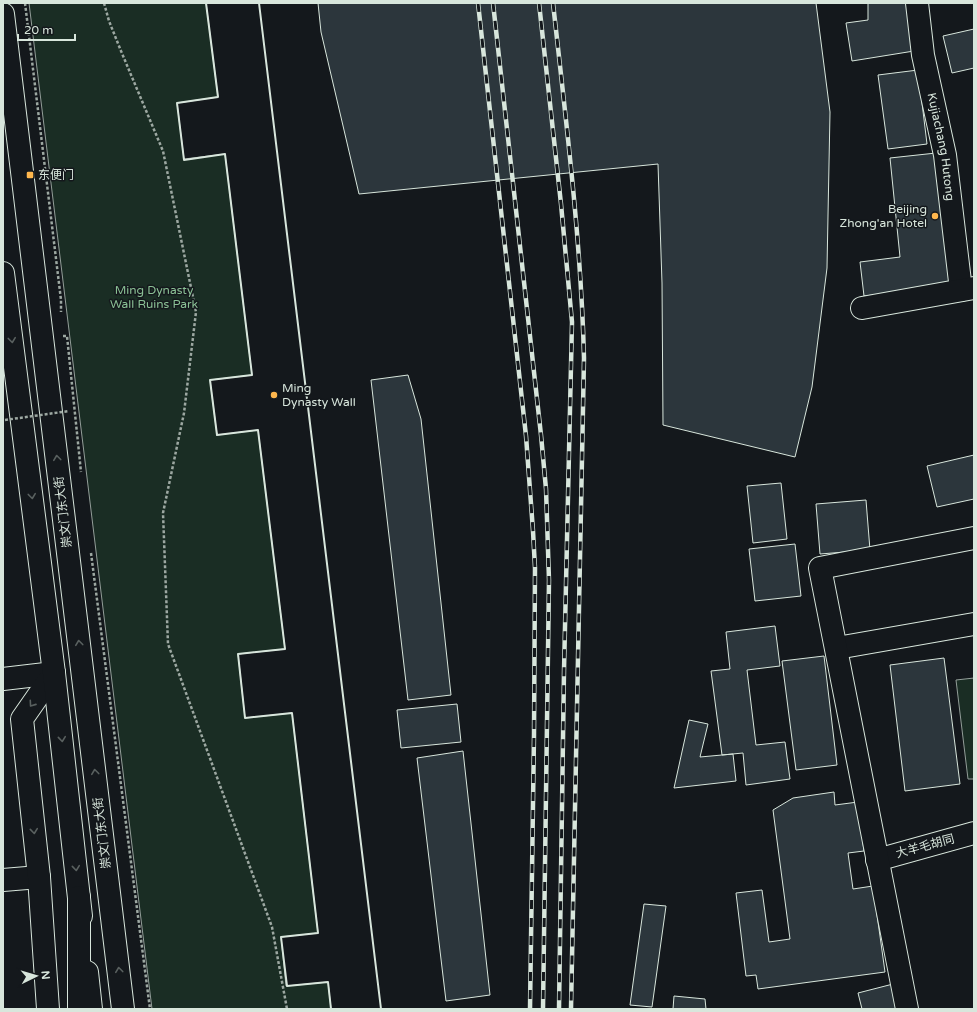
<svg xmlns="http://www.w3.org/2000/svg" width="977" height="1012" font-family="'Varela Round','Noto Sans SC',sans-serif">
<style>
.green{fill:#1a2d24;stroke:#939e99}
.building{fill:#2c363c;stroke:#d8e6dc}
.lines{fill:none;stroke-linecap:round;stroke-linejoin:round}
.minor-casing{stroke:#d8e6dc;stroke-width:24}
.major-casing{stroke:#d8e6dc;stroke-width:24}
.highway-casing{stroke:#d8e6dc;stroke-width:24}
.path{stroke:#9da8a2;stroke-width:2.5;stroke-dasharray:3 2;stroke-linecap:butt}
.minor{stroke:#14181c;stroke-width:22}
.major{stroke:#14181c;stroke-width:22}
.highway{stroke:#14181c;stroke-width:22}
.rail-casing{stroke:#d8e6dc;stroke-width:4.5}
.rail{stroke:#14181c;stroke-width:3;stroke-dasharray:9;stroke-linecap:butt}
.path-bridge{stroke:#9da8a2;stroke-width:2.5;stroke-dasharray:3 2;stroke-linecap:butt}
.wall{stroke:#d8e6dc;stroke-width:2}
.oneway{stroke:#59605f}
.poi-dot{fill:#ffb74d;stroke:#14181c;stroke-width:1.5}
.labels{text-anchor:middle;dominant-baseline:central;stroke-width:3;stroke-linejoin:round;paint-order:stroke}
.street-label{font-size:12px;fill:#d8e6dc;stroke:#14181c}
.poi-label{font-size:12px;fill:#d8e6dc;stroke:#14181c;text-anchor:start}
.park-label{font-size:12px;fill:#8ac095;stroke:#14181c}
</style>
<rect width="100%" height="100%" fill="#14181c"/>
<!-- green -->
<path class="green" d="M29,3H206L218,97L177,103L184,159L225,154L252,375L210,380L217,435L258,430L285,649L238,654L245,718L292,713L318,933L281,937L286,986L328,982L331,1009H152Z
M974,678V779H968L956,680Z"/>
<!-- building -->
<path class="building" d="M318,3H816L830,112L827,268L812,387L795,457L663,425L662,283L658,164L359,194L321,32Z
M868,3H910L914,51L852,61L846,23L868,20Z
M974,29V68L952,73L943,36Z
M918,70L927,144L888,149L878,75Z
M936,153L951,287L864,296L860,262L900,257L890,158Z
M408,375L421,419L451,695L408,700L371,380Z
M974,455V499L937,507L927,466Z
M781,483L787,539L753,543L747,486Z
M866,500L870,550L820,554L816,504Z
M795,544L801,596L755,601L749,549Z
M775,626L780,666L747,670L756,745L785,742L790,779L746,785L743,753L722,755L711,671L730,669L726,632Z
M824,656L837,765L796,770L782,661Z
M944,658L960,784L905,791L890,665Z
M457,704L461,742L401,748L397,710Z
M689,720L708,724L700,757L733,754L736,781L674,788Z
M463,751L490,995L446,1001L417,758Z
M834,792L835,805L858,802L864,851L848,853L853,889L873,886L885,972L758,989L756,975L746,976L736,893L762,890L769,942L790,939L773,810L793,798Z
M644,904L666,906L652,1007L630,1005Z
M893,984L898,1009H862L858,993Z
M674,996L705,999L706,1009H673Z"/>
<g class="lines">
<!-- minor casing -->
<g class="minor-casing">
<g id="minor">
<path id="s1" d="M917,3L923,55L945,155L961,290"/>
<path d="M862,308L974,288"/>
<path d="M837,648L974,624"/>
<path d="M3,679L54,673"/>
<path d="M877,860L974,833"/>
<path d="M3,880L39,877"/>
<path d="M48,1009L39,877L22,719L54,673"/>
<path d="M907,1009L820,568L974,538"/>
</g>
</g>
<!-- major casing -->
<g class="major-casing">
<path id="major" d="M3,14L123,1009
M3,273L54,673L81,916
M87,972L91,1009"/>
</g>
<!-- highway casing -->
<g class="highway-casing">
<path id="highway" d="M79,897V1009"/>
</g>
<!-- path -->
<path class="path" d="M25,3L61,300V312
M104,3L109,21L121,51L163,151L196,312L184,413L163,513L168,644L272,927L287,1009
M63,336H67L81,472
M91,553L150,1009"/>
<!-- minor -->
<use href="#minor" class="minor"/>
<!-- major -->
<use href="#major" class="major"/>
<!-- highway -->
<use href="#highway" class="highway"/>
<!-- rail casing -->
<g class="rail-casing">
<path id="rail" d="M478,3L526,436L533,531L535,568L534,735L530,1009
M493,3L541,435L546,489L549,580L543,1009
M539,3L561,204L572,322L564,671L559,1009
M553,3C566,121 581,239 584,358L571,1009"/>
</g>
<!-- rail -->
<use href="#rail" class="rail"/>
<!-- path-bridge -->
<path class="path-bridge" d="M5,420L69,411"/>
<!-- wall -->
<path class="wall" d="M206,3L218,97L177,103L184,160L225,154L252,375L210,380L217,435L258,430L285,649L238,654L245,718L292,713L318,933L281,937L287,986L328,982L331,1009
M259,3L381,1009"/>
</g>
<!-- one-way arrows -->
<defs><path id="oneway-chevron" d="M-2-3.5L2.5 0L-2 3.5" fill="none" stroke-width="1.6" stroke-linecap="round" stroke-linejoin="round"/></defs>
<g class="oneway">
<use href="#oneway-chevron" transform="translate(12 340) rotate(83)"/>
<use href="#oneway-chevron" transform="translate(57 458) rotate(-97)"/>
<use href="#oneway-chevron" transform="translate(32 496) rotate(83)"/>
<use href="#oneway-chevron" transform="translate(79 643) rotate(-97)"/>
<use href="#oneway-chevron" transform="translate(32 704) rotate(125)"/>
<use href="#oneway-chevron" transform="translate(62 739) rotate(84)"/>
<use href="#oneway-chevron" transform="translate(95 772) rotate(-97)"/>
<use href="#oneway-chevron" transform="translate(34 831) rotate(84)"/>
<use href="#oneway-chevron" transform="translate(76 868) rotate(84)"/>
<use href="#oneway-chevron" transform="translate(119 970) rotate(-97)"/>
</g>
<!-- markers -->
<g class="poi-dot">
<rect x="26" y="171" width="8" height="8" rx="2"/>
<circle cx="935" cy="216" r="4"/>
<circle cx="274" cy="395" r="4"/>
</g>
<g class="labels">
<!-- street labels -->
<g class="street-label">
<text stroke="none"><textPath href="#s1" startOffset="146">Kujiachang Hutong</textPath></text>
<text transform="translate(63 512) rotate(-97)">崇文门东大街</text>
<text transform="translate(102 833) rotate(-97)">崇文门东大街</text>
<text transform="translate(925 846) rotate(-15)">大羊毛胡同</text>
</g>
<!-- poi labels -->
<g class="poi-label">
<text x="38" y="175">东便门</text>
<text x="927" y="209" text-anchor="end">Beijing<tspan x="927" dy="14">Zhong'an Hotel</tspan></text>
<text x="282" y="388">Ming<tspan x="282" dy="14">Dynasty Wall</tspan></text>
</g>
<!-- park labels -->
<g class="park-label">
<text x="154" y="290">Ming Dynasty<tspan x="154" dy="14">Wall Ruins Park</tspan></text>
</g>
</g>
<!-- border -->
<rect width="977" height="1012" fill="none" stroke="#d8e6dc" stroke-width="8"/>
<!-- north arrow -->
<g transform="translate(36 976) rotate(85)" stroke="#14181c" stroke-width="3" paint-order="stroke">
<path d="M0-3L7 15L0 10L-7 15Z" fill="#d8e6dc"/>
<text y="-6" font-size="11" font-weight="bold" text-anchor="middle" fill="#d8e6dc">N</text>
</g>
<!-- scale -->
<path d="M18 34v6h57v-6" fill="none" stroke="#d8e6dc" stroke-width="2"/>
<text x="24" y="34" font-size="12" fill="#d8e6dc" stroke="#14181c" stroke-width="3" paint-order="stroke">20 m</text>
</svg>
